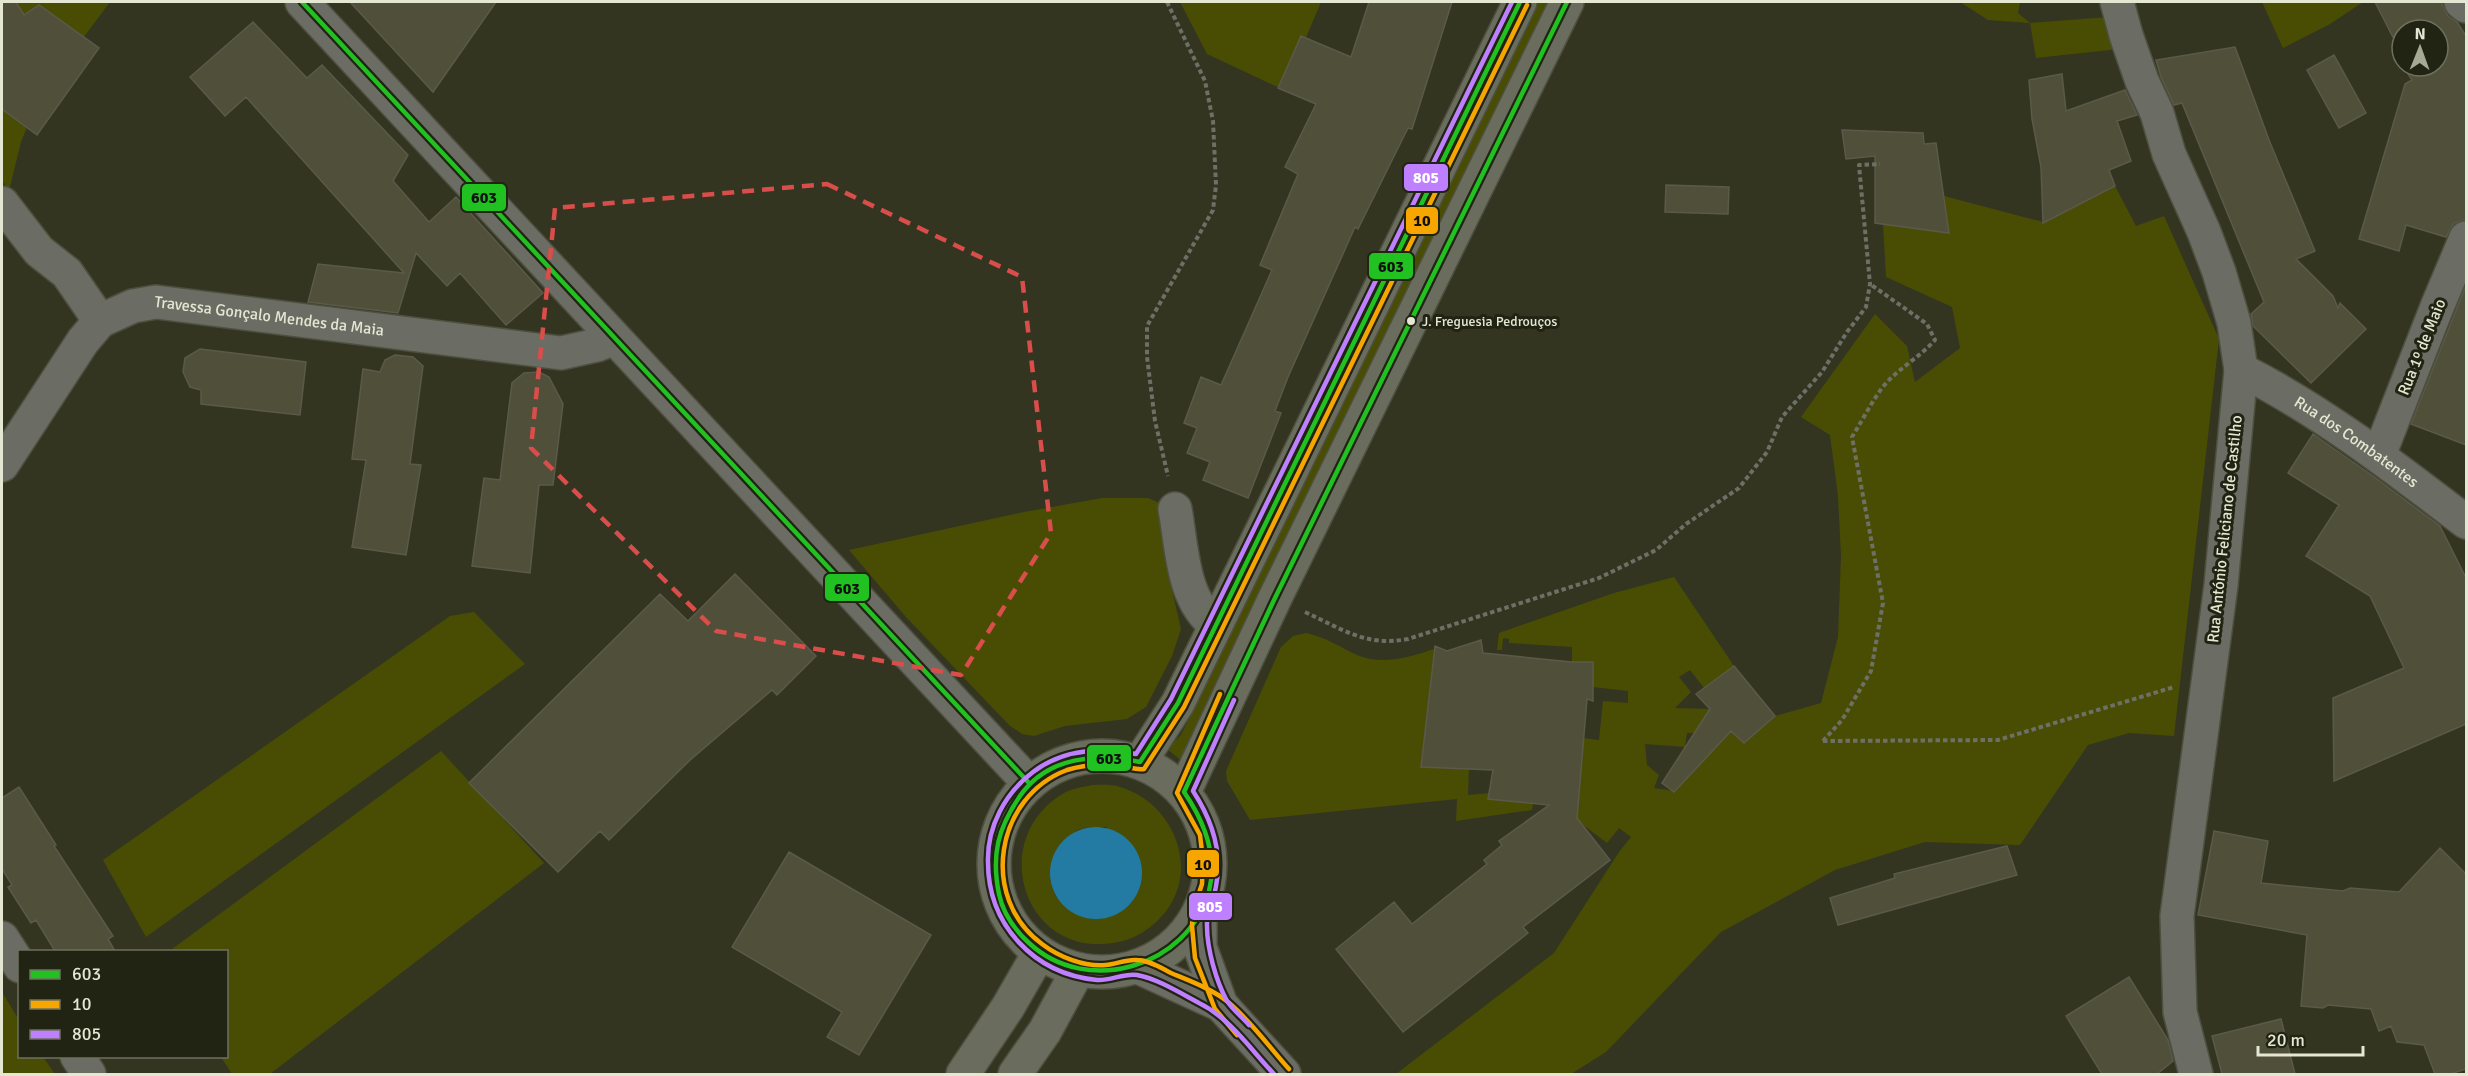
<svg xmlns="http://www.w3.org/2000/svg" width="2468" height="1076" font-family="Signika,sans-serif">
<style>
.green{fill:#494d04;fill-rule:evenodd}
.water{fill:#237ba3}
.building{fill:#504f3a;stroke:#5b5a4a;stroke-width:1.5}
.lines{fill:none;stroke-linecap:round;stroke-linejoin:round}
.minor-casing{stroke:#4e503f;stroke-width:36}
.major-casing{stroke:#4e503f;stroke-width:36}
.path{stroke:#6e6f65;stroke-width:4;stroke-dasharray:4.5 3;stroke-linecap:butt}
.minor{stroke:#6b6c63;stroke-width:33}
.major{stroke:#6a6c5d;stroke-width:33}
.bus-1-casing{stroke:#212313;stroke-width:9}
.bus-2-casing{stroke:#212313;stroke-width:9}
.bus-3-casing{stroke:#212313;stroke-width:9}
.bus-1{stroke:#20c120;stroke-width:4.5}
.bus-2{stroke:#f7a600;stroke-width:4.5}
.bus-3{stroke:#bf80ff;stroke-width:4.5}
.marked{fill:none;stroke:#d94e4a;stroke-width:4.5;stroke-dasharray:12 8;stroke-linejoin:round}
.bus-dot{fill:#e4e7d2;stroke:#212313;stroke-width:2}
.labels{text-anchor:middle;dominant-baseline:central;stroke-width:6;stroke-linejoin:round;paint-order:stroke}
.bus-label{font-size:14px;fill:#e4e7d2;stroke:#212313;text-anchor:start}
.street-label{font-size:16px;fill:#e4e7d2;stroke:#212313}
.line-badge{stroke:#212313;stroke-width:2}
.badge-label{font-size:16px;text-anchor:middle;font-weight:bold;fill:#fff}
.pale-badge-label{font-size:16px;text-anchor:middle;font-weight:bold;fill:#111}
</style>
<rect width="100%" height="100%" fill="#333521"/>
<!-- green -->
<path class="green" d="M2,2H110L39,97L21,142L9,191L2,181Z
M1180,2H1321L1284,90L1207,54Z
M1538,2H1550L1189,741L1183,762L1167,749L1181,735Z
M1960,2H2020L2018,13L2030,23L2109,17L2119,49L2036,58L2030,23L1988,20Z
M2262,2H2363L2330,24L2283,48Z
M2115,186L2136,226L2164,216L2219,339L2174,736L2129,733L2088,745L2020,845L1925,842L1835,870L1721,932L1606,1052L1571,1074H1396L1554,953L1619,852L1631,837L1619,828L1607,843L1557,805L1582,738L1599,740L1603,701L1628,703V691L1593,687V662H1572V647L1509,643V639L1503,638L1502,650H1497L1499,633L1614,593L1674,577L1734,666L1704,688L1690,670L1679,677L1691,692L1675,708L1710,709L1694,733H1687L1685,747L1645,744L1647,765L1659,775L1654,788L1675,791L1701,763L1728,727L1744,743L1775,716L1821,703L1838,637L1841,556L1838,496L1830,435L1801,417L1875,314L1907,346L1915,382L1960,348L1952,307L1886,277L1883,224L1949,232L1944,196L2043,222Z
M1102,498H1148L1162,504L1169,557L1165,560L1181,629L1172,656L1146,707L1127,719L1065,726L1034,736L1022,734L1009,725L906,617L849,550L1024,512Z
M474,612L525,664L146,937L103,860L450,616Z
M1306,633C1325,637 1340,647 1357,655C1383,666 1410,657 1434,649L1421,766L1469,767L1468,795L1489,793L1533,803L1532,810L1456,821L1457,799L1250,820L1227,781L1226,771L1281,647L1293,636Z
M441,751L544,863L270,1074H232L221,1057L226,1056V952H168Z
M1092,785C1101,785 1111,784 1120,787C1169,801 1199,861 1169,907C1156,926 1136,940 1113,943C1022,957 986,836 1066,792C1074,788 1084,787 1092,785ZM1092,827H1107L1065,907L1055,895L1050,880L1077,830Z
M2,992L19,1020L20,1056L43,1057L55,1074H2Z"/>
<!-- water -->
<path class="water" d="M1050 873a46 46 0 1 1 92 0a46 46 0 1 1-92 0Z"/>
<!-- building -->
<path class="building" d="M2,2H16L24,15L39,5L99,48L37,135L2,109Z
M350,2H496L433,92Z
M1369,2H1452L1412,129L1408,128L1358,229L1355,227L1288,377L1275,411L1281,413L1248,498L1203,480L1210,462L1187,453L1197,428L1184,423L1201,377L1221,385L1272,270L1260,265L1298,174L1285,167L1316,104L1278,88L1301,36L1351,57Z
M2375,2H2441L2448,16L2457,22L2466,36V220L2454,223L2446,237L2406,225L2399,251L2359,239L2405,84L2412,80L2403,66H2438V30H2402V65L2393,51L2398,47Z
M253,22L307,78L322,65L408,155L393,181L429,222L456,197L543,293L506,325L460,273L447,286L416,253L398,313L308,302L318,264L404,273L246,97L225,116L190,77Z
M2235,47L2269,140L2315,251L2296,259L2333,296L2338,308L2340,303L2366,329L2311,383L2253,326L2251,314L2264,302L2182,103L2174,105L2161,77L2156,60Z
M2334,55L2366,113L2339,128L2307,70Z
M2062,74L2066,111L2125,90L2137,115L2117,121L2131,161L2109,170L2115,186L2043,223L2041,167L2032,119L2029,80Z
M1842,130L1923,133L1924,144L1936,143L1949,233L1875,223V156L1846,159Z
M1666,185L1729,187L1728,214L1665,212Z
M2466,285V445L2411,424Z
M200,349L306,362L300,415L201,404V390L190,387L183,372L185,358Z
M395,355L413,357L423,366L410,464L421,465L406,555L352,547L366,460L352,459L363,369L380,372L385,360Z
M539,372L549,377L563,404L553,485H539L530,573L472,566L484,478L500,480L512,383L524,373Z
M2313,434L2373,476L2440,526L2466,578V724L2334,781L2333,698L2404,668L2370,596L2306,556L2339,505L2288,473Z
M735,574L816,656L777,695L772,690L689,761L609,840L600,831L558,872L469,783L660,594L688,621Z
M1481,640L1483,653L1572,662H1593V701L1587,699L1577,818L1610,860L1523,927L1528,933L1403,1032L1336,949L1394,902L1412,924L1487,864L1484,860L1502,845L1499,841L1549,805L1488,799L1493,770L1421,767L1435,646L1447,651Z
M1734,666L1775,716L1744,743L1731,731L1674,792L1662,783L1710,709L1696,694Z
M19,787L56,845L54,846L113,936L108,939L115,951H55L36,920L31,923L8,887L12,885L2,869V798Z
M2214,831L2268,841L2261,883L2343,891L2350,888L2399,892L2440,848L2466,874V1069L2450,1074H2435L2424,1045L2397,1042L2391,1026L2379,1031L2371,1009L2328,1005L2323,1008L2301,1006L2307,935L2198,915Z
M2007,846L2017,875L1838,925L1830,898L1895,878L1894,874Z
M789,852L931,935L859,1055L827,1037L842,1012L732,947Z
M2129,977L2168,1040L2173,1061L2157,1074H2102L2066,1016Z
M2281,1019L2295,1074H2222L2212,1036Z"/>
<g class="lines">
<!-- minor casing -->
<g class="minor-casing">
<g id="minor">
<path d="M302,2L1029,783"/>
<path d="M2117,2L2126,35L2142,81L2157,113L2169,154L2204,232L2219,272L2234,323L2241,370L2221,585L2177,916L2180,1012L2196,1074"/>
<path d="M2461,2L2466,6"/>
<path d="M2,203L39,251L67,273L100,321"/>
<path id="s1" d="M2241,370C2322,411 2394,467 2466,522"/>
<path d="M2379,455L2437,307L2466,238"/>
<path id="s2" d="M2,465L83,341L100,321L133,306L156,302L561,353L597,345L614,338"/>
<path d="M1175,509C1182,547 1182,601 1216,625"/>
<path d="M1200,912V947L1221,1005"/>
<path d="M2,938L20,966"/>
<path d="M1138,967L1221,1005L1284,1074"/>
<path d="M77,1056L89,1074"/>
</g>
</g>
<!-- major casing -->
<g class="major-casing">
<path id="major" d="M994 864a108 108 0 1 1 216 0a108 108 0 1 1-216 0Z
M1140,762L1178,703L1520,2
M1184,792L1275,598L1567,2
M963,1074L1008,1007L1039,953
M1015,1074L1045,1031L1078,970"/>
</g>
<!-- path -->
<path class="path" d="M1167,2L1205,81L1213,121L1216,185L1213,210L1147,326V357L1155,421L1168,476
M1305,612C1342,629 1366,647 1408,639L1599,578L1656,550L1686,524L1739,488L1767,452L1782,417L1822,372L1847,332L1866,307L1870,284L1859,165L1880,164
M1823,741L1842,720L1871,671L1883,603L1852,437C1862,421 1871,403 1882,388C1897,369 1919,358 1935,340L1927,324L1870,284
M1823,741L1998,740L2174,687"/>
<!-- minor -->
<use href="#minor" class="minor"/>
<!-- major -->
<use href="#major" class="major"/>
<!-- bus-1 casing -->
<g class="bus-1-casing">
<path id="bus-1" d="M302,2L1029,783
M1520,2L1178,703L1140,762C1097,753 1048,756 1020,796C998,828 991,855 999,894C1003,914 1015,930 1029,943C1087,997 1188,967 1209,891C1218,855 1204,821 1184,792L1275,598L1567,2"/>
</g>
<!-- bus-2 casing -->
<g class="bus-2-casing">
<path id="bus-2" d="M1220,694L1177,793L1200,835L1203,860L1202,884L1193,911L1192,926L1195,958L1215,1009L1237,1035
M1289,1069C1270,1048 1250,1020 1228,1002C1212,989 1190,981 1171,973C1161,968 1149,960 1137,960C1127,959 1116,964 1106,965C1084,967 1059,957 1042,944C979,898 995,797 1067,770C1085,764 1103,764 1121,766C1129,767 1136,770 1144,769L1184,707L1527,5"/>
</g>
<!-- bus-3 casing -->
<g class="bus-3-casing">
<path id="bus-3" d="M1234,700L1193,791C1212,820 1223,851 1216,886C1214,900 1206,912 1207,926C1207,949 1216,981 1227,1001C1233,1010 1242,1017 1249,1025
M1274,1074C1251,1050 1230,1018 1199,1003C1182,994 1156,978 1137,975C1124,973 1110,981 1097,980C1034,974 988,925 988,862C987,827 1005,793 1033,772C1063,749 1100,747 1136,754L1171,699L1512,2"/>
</g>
<!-- bus-1 -->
<use href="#bus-1" class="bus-1"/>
<!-- bus-2 -->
<use href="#bus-2" class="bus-2"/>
<!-- bus-3 -->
<use href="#bus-3" class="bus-3"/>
</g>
<!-- marked area -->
<path class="marked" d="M827,184L1022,277L1051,533L961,675L716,631L531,448L555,208Z"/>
<!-- markers -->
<circle class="bus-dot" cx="1411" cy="321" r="5"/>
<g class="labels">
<!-- bus labels -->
<g class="bus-label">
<text x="1422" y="321">J. Freguesia Pedrouços</text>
</g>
<!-- street labels -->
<g class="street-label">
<text stroke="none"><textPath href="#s2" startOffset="348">Travessa Gonçalo Mendes da Maia</textPath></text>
<text transform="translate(2422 347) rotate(-68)">Rua 1º de Maio</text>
<text stroke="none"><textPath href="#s1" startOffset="136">Rua dos Combatentes</textPath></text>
<text transform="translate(2225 529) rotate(-84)">Rua António Feliciano de Castilho</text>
</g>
</g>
<g class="line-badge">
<rect x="1403" y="163" width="46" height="29" rx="6" fill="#bf80ff"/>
<rect x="461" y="183" width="46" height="29" rx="6" fill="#20c120"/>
<rect x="1405" y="206" width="34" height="29" rx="6" fill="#f7a600"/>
<rect x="1368" y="252" width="46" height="28" rx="6" fill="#20c120"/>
<rect x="824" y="573" width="46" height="29" rx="6" fill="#20c120"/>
<rect x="1086" y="744" width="46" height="28" rx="6" fill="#20c120"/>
<rect x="1186" y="849" width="34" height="29" rx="6" fill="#f7a600"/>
<rect x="1188" y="892" width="45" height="29" rx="6" fill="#bf80ff"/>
</g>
<g class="badge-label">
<text x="1426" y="183">805</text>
<text x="1210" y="912">805</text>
</g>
<g class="pale-badge-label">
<text x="484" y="203">603</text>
<text x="1422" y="226">10</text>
<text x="1391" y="272">603</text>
<text x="847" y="594">603</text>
<text x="1109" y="764">603</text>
<text x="1203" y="870">10</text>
</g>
<!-- border -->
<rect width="2468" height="1076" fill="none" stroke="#e4e7d2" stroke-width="6"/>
<!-- legend -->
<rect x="18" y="950" width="210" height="108" fill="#212313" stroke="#6f715f" stroke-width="1.5"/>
<rect x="30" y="970" width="30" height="9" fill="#20c120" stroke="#6f715f" stroke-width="1.5"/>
<text x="72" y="980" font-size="18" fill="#e4e7d2">603</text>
<rect x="30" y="1000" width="30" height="9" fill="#f7a600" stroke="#6f715f" stroke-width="1.5"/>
<text x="72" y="1010" font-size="18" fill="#e4e7d2">10</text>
<rect x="30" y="1030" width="30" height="9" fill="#bf80ff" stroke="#6f715f" stroke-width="1.5"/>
<text x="72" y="1040" font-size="18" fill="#e4e7d2">805</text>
<!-- north arrow -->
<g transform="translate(2420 48) rotate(1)"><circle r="28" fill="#212313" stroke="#6f715f" stroke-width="1.5"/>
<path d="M0-4.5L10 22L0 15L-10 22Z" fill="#a6a994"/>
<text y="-9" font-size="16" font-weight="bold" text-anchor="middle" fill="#e4e7d2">N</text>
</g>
<!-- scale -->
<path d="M2258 1046v9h105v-9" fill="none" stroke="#e4e7d2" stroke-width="3"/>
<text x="2267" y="1046" font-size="18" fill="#e4e7d2" stroke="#212313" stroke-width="4.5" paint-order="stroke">20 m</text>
</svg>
